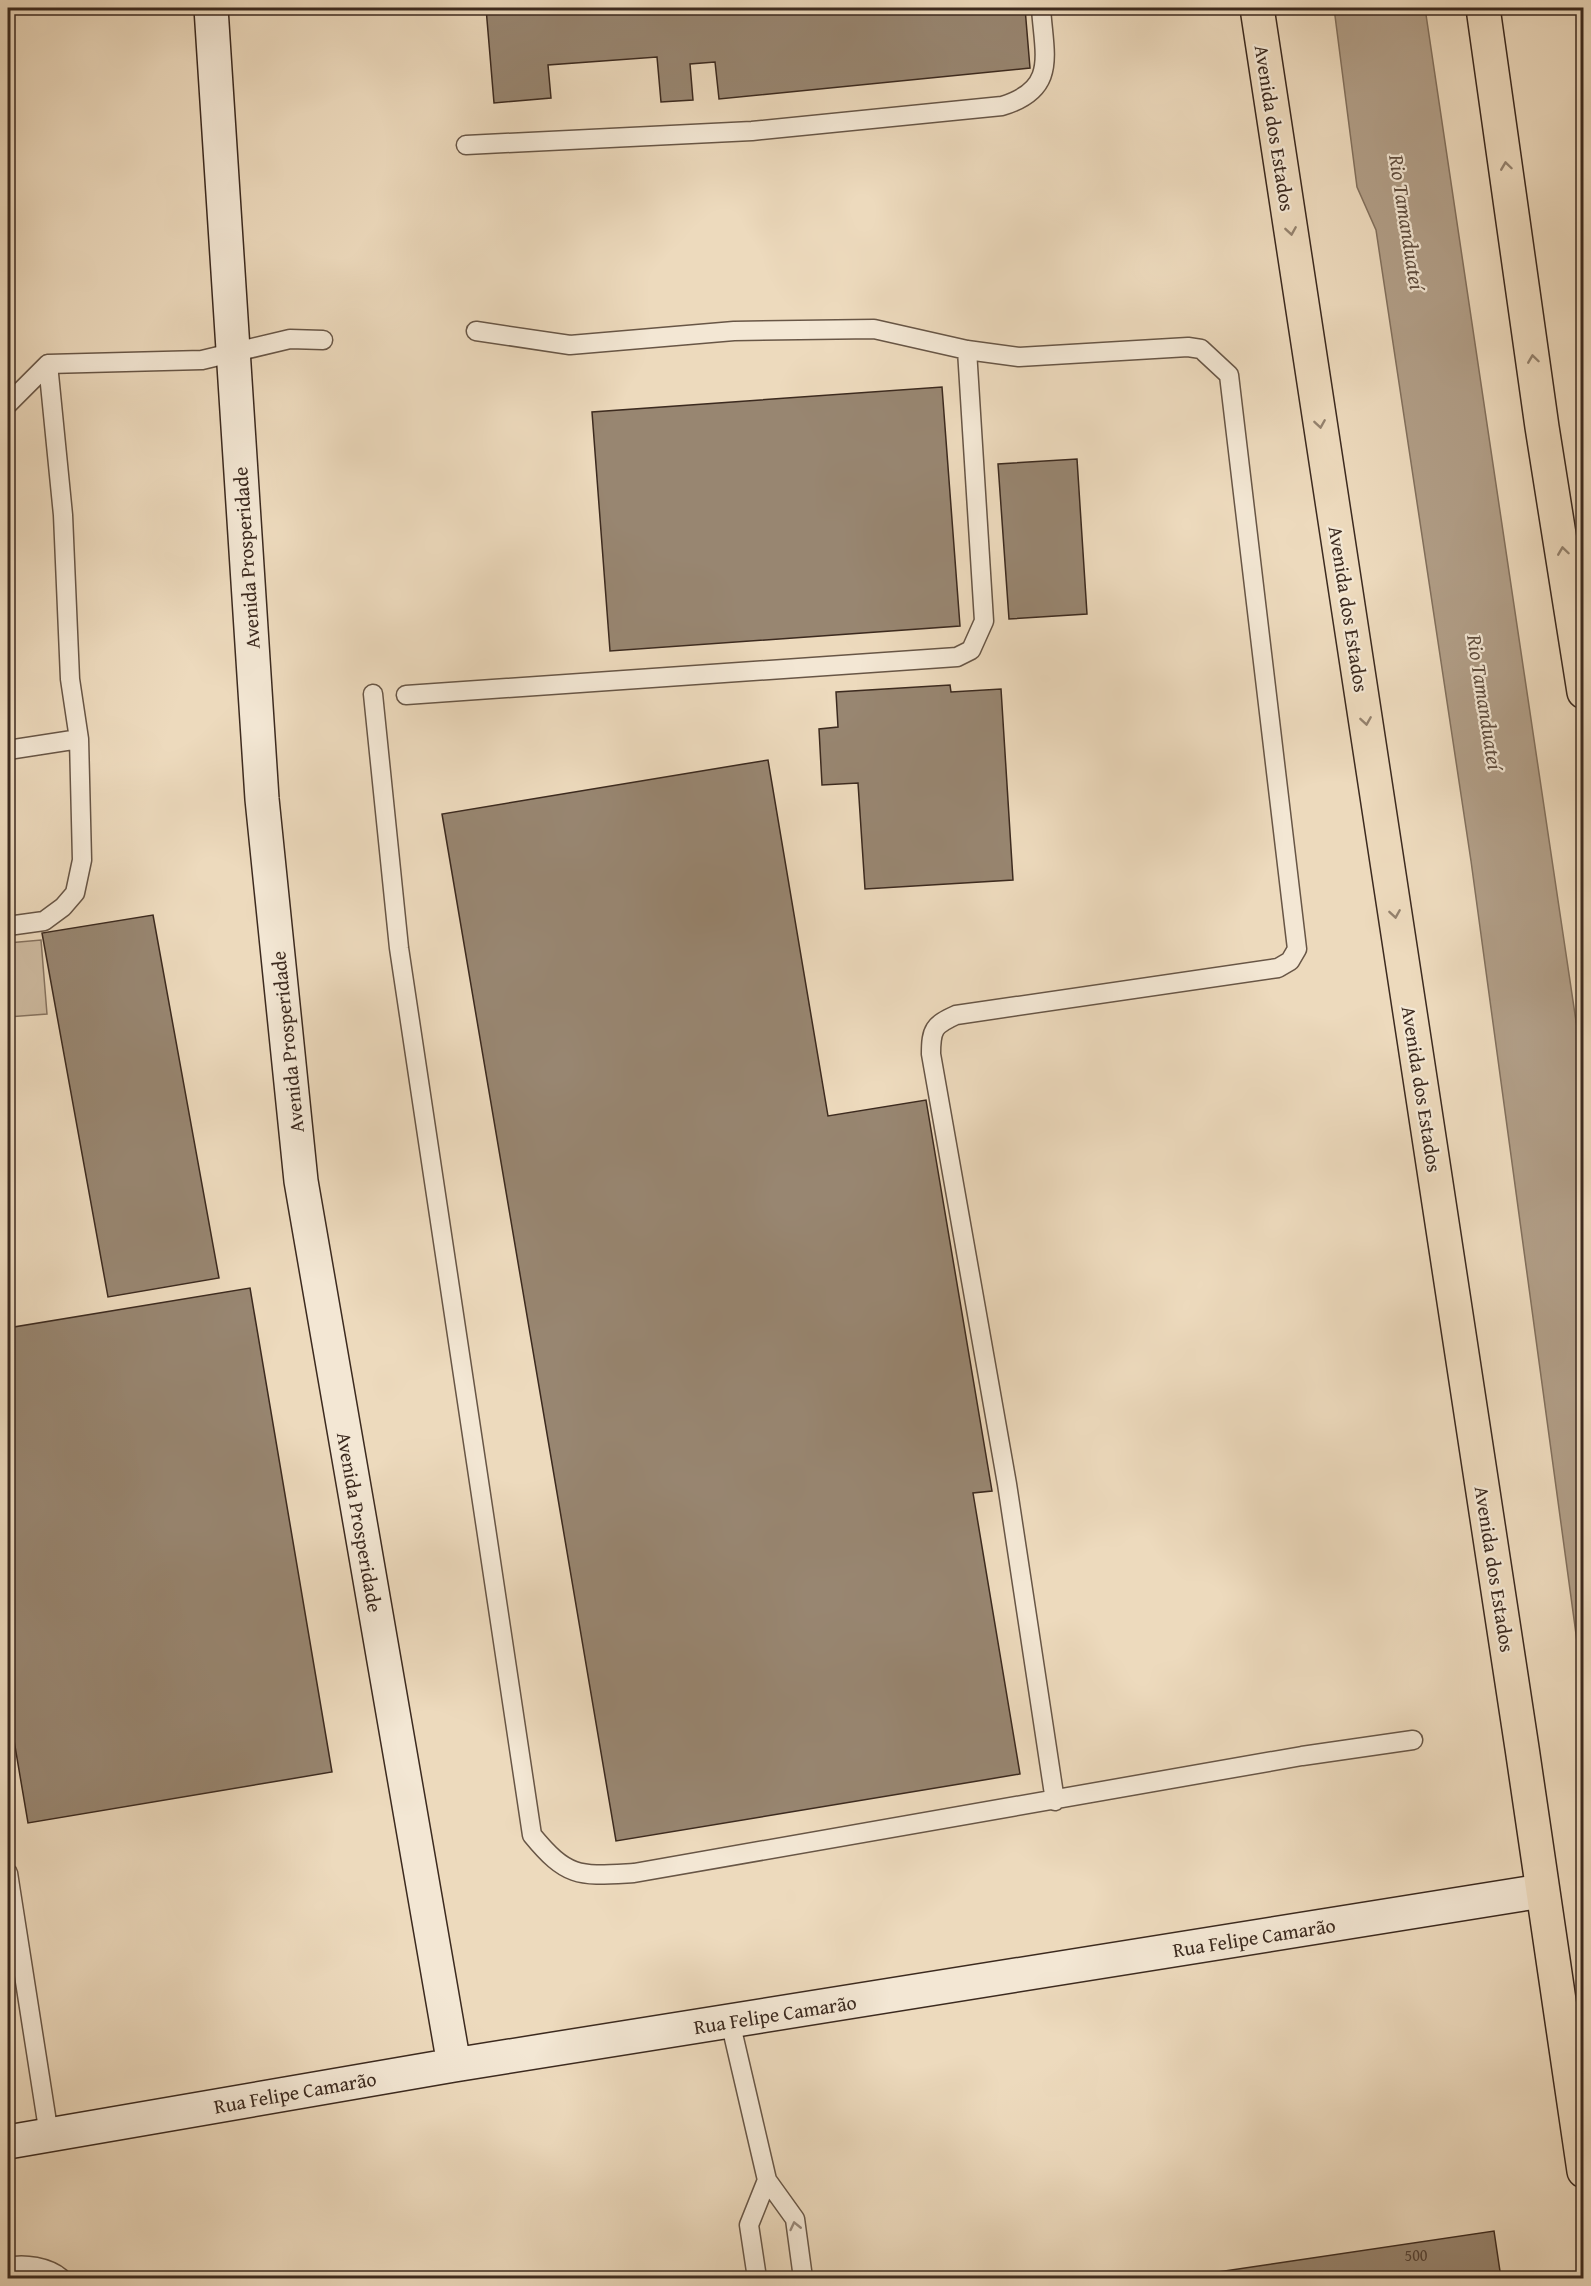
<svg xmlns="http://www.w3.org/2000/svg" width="1591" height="2286" font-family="'Gentium Book Plus',serif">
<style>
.green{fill:#cfbca2;stroke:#867360;stroke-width:1.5}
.water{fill:#b19e87;stroke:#82705d;stroke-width:1.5}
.building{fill:#988671;stroke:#3c2a1f;stroke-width:1.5}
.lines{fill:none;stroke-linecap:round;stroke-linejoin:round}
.lane-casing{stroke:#685646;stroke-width:21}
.secondary-casing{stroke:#3c2a1f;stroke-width:36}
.highway-casing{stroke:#3c2a1f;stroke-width:36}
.lane{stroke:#f3e7d4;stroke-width:18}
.secondary{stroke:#f3e7d4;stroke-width:33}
.highway{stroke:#eddabd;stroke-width:33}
.oneway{stroke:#94826e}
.oneway2{stroke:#98887a}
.labels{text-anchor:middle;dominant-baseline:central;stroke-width:4.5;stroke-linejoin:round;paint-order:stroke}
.number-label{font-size:16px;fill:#534134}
.street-label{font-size:20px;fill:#3c2a1f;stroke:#f3e7d4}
.water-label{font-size:21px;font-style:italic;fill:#5f4d3e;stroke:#f3e7d4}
</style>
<rect width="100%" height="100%" fill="#eddabd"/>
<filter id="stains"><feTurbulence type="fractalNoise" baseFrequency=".00333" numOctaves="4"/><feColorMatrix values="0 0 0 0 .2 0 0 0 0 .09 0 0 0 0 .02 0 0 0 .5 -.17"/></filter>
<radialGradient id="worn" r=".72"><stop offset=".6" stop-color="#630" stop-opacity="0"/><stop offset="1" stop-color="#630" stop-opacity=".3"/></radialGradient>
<!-- green -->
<path class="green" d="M41,940L47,1014L8,1017V943Z"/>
<!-- water -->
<path class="water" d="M1334,8H1425L1583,1068V1671L1579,1656L1471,861L1376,230L1357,187Z"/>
<!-- building -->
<path class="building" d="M486,8H1025L1030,68L719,99L715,62L690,64L693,100L661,102L657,57L548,65L551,98L494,103Z
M942,387L960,626L610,651L592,412Z
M1077,459L1087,614L1009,619L998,464Z
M950,685L951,692L1001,689L1013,880L865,889L858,783L822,785L819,729L838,727L836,692Z
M768,760L828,1116L926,1100L992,1491L973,1493L1020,1774L616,1841L442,814Z
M153,915L219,1278L108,1297L42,933Z
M250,1288L332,1772L28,1823L8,1705V1328Z
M1494,2231L1501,2278H1177Z"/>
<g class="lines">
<!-- lane casing -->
<g class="lane-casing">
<path id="lane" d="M466,145L752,131L1002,106C1058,89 1044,55 1041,8
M476,331L570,345L734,331L874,329L967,350L1019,357L1188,347L1201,349L1229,375L1297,949L1290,961L1278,968L956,1015C934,1025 931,1029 931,1054L1007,1484L1055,1801
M8,404L48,364L202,360L290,339L323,340
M373,694L399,948L532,1835C568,1879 580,1876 634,1873L1302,1756L1413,1740
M406,695L957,657L971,650L984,621L967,350
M8,750L79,739L70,679L63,515L48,364
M8,926L44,921L63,907L75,893L82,860L79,739
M8,1873L49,2135
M730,2021L767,2180L795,2219L803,2278
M8,2267C24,2263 48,2267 61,2278
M757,2278L749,2225L767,2180"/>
</g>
<!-- secondary casing -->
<g class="secondary-casing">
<path id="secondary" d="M211,8L262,799L301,1181L454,2065
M8,2142L454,2065L1542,1891"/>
</g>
<!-- highway casing -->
<g class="highway-casing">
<path id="highway" d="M1257,8L1522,1748L1584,2171
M1483,8L1542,427L1584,692"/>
</g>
<!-- lane -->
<use href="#lane" class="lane"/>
<!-- secondary -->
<use href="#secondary" class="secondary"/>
<!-- highway -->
<use href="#highway" class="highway"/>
</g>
<!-- one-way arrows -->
<defs><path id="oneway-chevron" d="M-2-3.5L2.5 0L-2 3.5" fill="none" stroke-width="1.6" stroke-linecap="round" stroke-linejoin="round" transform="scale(1.5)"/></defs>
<g class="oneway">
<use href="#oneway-chevron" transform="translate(1506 166) rotate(-98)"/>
<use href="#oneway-chevron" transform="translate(1291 231) rotate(81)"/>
<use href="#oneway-chevron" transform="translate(1533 359) rotate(-98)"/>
<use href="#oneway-chevron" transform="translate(1320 424) rotate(81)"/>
<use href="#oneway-chevron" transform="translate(1563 551) rotate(-98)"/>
<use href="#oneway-chevron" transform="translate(1366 721) rotate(81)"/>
<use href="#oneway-chevron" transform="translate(1395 914) rotate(81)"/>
</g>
<use class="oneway2" href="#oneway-chevron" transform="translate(795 2226) rotate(-103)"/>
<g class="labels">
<!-- number labels -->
<g class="number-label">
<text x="1416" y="2255">500</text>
</g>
<!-- street labels -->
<g class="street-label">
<text transform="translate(1275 128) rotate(81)">Avenida dos Estados</text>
<text transform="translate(246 558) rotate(-94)">Avenida Prosperidade</text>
<text transform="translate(1349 609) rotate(81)">Avenida dos Estados</text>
<text transform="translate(287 1042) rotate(-96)">Avenida Prosperidade</text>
<text transform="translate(1422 1089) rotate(81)">Avenida dos Estados</text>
<text transform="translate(360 1522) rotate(80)">Avenida Prosperidade</text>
<text transform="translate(1495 1569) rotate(81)">Avenida dos Estados</text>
<text transform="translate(1254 1937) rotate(-9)">Rua Felipe Camarão</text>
<text transform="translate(775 2014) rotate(-9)">Rua Felipe Camarão</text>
<text transform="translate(295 2092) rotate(-10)">Rua Felipe Camarão</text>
</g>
<!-- water labels -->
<g class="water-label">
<text transform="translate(1407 222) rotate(81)">Rio Tamanduateí</text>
<text transform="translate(1485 702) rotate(81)">Rio Tamanduateí</text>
</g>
</g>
<!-- margin -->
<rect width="1591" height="2286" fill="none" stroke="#eddabd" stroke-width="30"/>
<rect x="9" y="9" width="1573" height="2268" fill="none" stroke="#3c2a1f" stroke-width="3"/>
<rect x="15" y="15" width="1561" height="2256" fill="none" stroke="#3c2a1f" stroke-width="1.5"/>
<rect width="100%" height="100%" filter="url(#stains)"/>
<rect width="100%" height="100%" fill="url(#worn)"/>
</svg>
